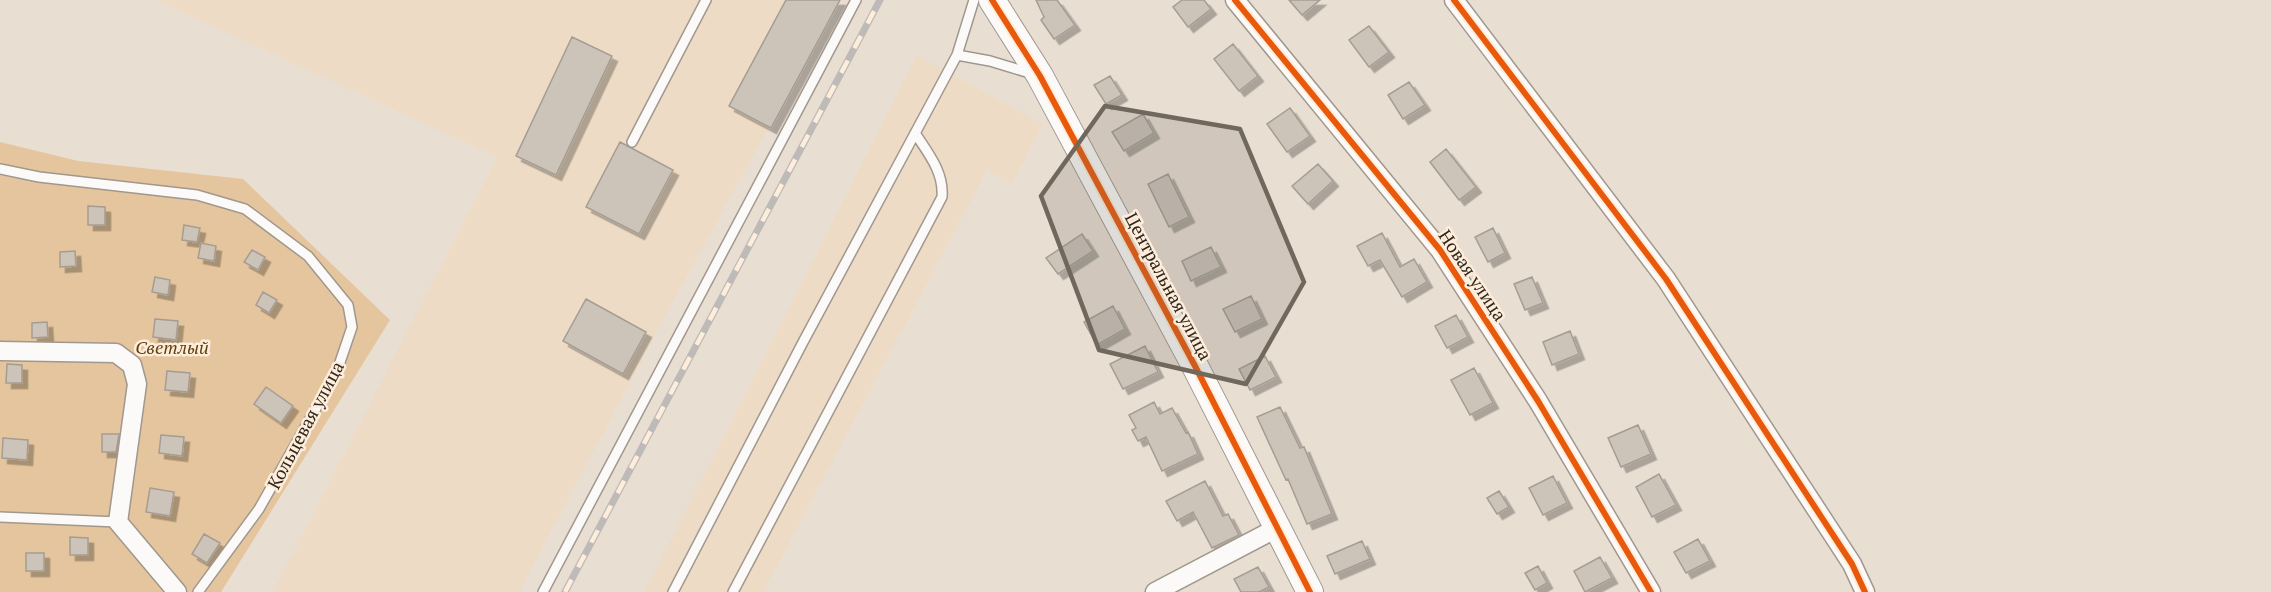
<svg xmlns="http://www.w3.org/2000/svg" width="2271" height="592" font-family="'PT Serif',serif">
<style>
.built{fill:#eddbc5}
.green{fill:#e5c59d}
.building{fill:#ccc3b9;stroke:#a59d93;stroke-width:1.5;filter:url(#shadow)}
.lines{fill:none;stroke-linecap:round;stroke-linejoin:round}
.lane-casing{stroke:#a0988e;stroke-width:12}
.street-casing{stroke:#a0988e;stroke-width:21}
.secondary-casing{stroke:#a0988e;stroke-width:28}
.lane{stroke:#fcfaf8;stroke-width:9}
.street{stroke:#fcfaf8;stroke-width:18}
.secondary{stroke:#fcfaf8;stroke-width:26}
.rail-casing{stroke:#bdbab8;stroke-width:7}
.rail{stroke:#fdedda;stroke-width:4.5;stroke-dasharray:14;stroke-linecap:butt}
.cycleway-casing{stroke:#fdedda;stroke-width:10}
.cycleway{stroke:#e8590c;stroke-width:6}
.marked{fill:#70675d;fill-opacity:0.2;stroke:#70675d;stroke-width:4.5;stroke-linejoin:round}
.labels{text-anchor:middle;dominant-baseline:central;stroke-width:5;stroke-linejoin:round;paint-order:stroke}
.street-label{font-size:18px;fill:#2f271e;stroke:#fdedda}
.park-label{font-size:18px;font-style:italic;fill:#62400e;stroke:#fdedda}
</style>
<defs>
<filter id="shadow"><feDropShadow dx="5.5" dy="5.5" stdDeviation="0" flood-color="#0004"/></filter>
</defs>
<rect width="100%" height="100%" fill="#e9ded2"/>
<!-- built -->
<path class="built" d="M156,0H839L667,312L519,592H273L497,157Z
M917,55L1043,124L1012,183L987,170L763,592H645Z"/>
<!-- green -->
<path class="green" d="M0,142L78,161L243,179L390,320L221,592H0Z"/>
<!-- building -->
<path class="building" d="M786,0H840L771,128L729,106Z
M1036,0H1057L1075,25L1054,39L1041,20L1044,17Z
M1182,0H1204L1211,9L1188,27L1173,7Z
M1289,0H1320L1302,15Z
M1369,26L1389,52L1369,67L1349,40Z
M572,37L612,56L556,175L516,156Z
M1233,44L1258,76L1239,91L1214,59Z
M1110,76L1122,95L1106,104L1094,85Z
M1409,82L1425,105L1403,119L1388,95Z
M1290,108L1310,136L1287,152L1267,124Z
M1143,114L1154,133L1124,151L1112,132Z
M620,142L673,170L639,234L586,207Z
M1446,149L1476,187L1459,200L1430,162Z
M1318,164L1333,181L1308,204L1292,186Z
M1168,174L1189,217L1169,227L1148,184Z
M88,206L105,207V225H88Z
M184,225L200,228L197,242L182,240Z
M1493,228L1505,253L1488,262L1475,237Z
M1382,233L1400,267L1414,259L1427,282L1402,297L1380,260L1368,266L1357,246Z
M1082,234L1093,251L1058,274L1046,258Z
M201,243L216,246L214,261L198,258Z
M1211,247L1221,267L1191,281L1182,261Z
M252,250L265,257L258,270L244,262Z
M75,251L76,266L60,267V252Z
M155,277L170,280L168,295L152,292Z
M1532,277L1543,303L1525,310L1514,284Z
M263,292L277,300L269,313L256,305Z
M1251,296L1262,319L1235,332L1223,309Z
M586,299L646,332L623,374L563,341Z
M1113,306L1125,329L1097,345L1084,322Z
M1456,315L1468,337L1447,348L1435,326Z
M155,319L178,321L176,340L153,337Z
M47,322L48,337L32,338V323Z
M1570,331L1579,354L1552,365L1543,342Z
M1145,346L1158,372L1123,389L1110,364Z
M1265,356L1276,377L1250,390L1239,369Z
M7,364L22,365V383H6Z
M1474,368L1493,403L1470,415L1451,380Z
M167,371L190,373L188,392L165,390Z
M266,387L293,406L281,423L254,404Z
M1154,402L1160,414L1172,408L1186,433L1188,432L1198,454L1162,471L1146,437L1138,441L1132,430L1136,428L1129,415Z
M1280,407L1300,448L1304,447L1332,514L1307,524L1288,479L1286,480L1257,417Z
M1638,425L1651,454L1621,467L1608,438Z
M102,434H119L116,452H102Z
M161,435L184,437L182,456L159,453Z
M3,438L28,440L27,460L2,458Z
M1659,474L1676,505L1652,517L1636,487Z
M1553,476L1567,503L1543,515L1529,488Z
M1205,481L1223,516L1228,514L1239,535L1212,548L1193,512L1177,521L1166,501Z
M150,488L174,492L170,516L146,512Z
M1499,491L1509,507L1497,514L1487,498Z
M204,534L220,543L207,563L192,554Z
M70,537L88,538V555H70Z
M1698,539L1710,561L1686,573L1674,552Z
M1362,541L1370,559L1335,574L1327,556Z
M26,553H44V571H26Z
M1600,557L1612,578L1585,592L1574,571Z
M1538,566L1547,583L1535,590L1525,573Z
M1258,567L1269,587L1259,592H1241L1234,579Z"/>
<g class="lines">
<!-- lane casing -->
<g class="lane-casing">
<path id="lane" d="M957,55L990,61L1033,74
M632,142L706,0
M0,169L39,177L197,195L245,209L308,256L348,305L352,327L337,371L259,509L198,592
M0,517L118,522
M543,592L856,0
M673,592L802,344L957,55L974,0
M733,592L942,197C944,172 928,153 915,133"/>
</g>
<!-- street casing -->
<g class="street-casing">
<path id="street" d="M1235,0L1440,250L1538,401L1651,592
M1454,0L1666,279L1852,564L1865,592
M0,351L116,353L132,365L137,384L118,522L177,592
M1155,592L1277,528"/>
</g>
<!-- secondary casing -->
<g class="secondary-casing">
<path id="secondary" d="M992,0L1040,76L1195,366L1310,592"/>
</g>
<!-- lane -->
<use href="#lane" class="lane"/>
<!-- street -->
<use href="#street" class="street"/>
<!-- secondary -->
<use href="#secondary" class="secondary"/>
<!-- rail casing -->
<g class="rail-casing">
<path id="rail" d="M565,592L880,0"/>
</g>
<!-- rail -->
<use href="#rail" class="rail"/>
<!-- cycleway casing -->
<g class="cycleway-casing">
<path id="cycleway" d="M992,0L1040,76L1195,366L1310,592
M1235,0L1440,250L1538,401L1651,592
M1454,0L1666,279L1852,564L1865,592"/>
</g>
<!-- cycleway -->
<use href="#cycleway" class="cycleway"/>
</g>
<!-- marked area -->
<path class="marked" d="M1105,106L1240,129L1304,282L1246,384L1099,350L1041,196Z"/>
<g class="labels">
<!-- street labels -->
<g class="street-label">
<text transform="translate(1473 275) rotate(56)">Новая улица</text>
<text transform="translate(1169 286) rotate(62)">Центральная улица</text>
<text transform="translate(305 425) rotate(-62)">Кольцевая улица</text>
</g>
<!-- park labels -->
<g class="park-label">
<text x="172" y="347">Светлый</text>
</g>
</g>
</svg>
